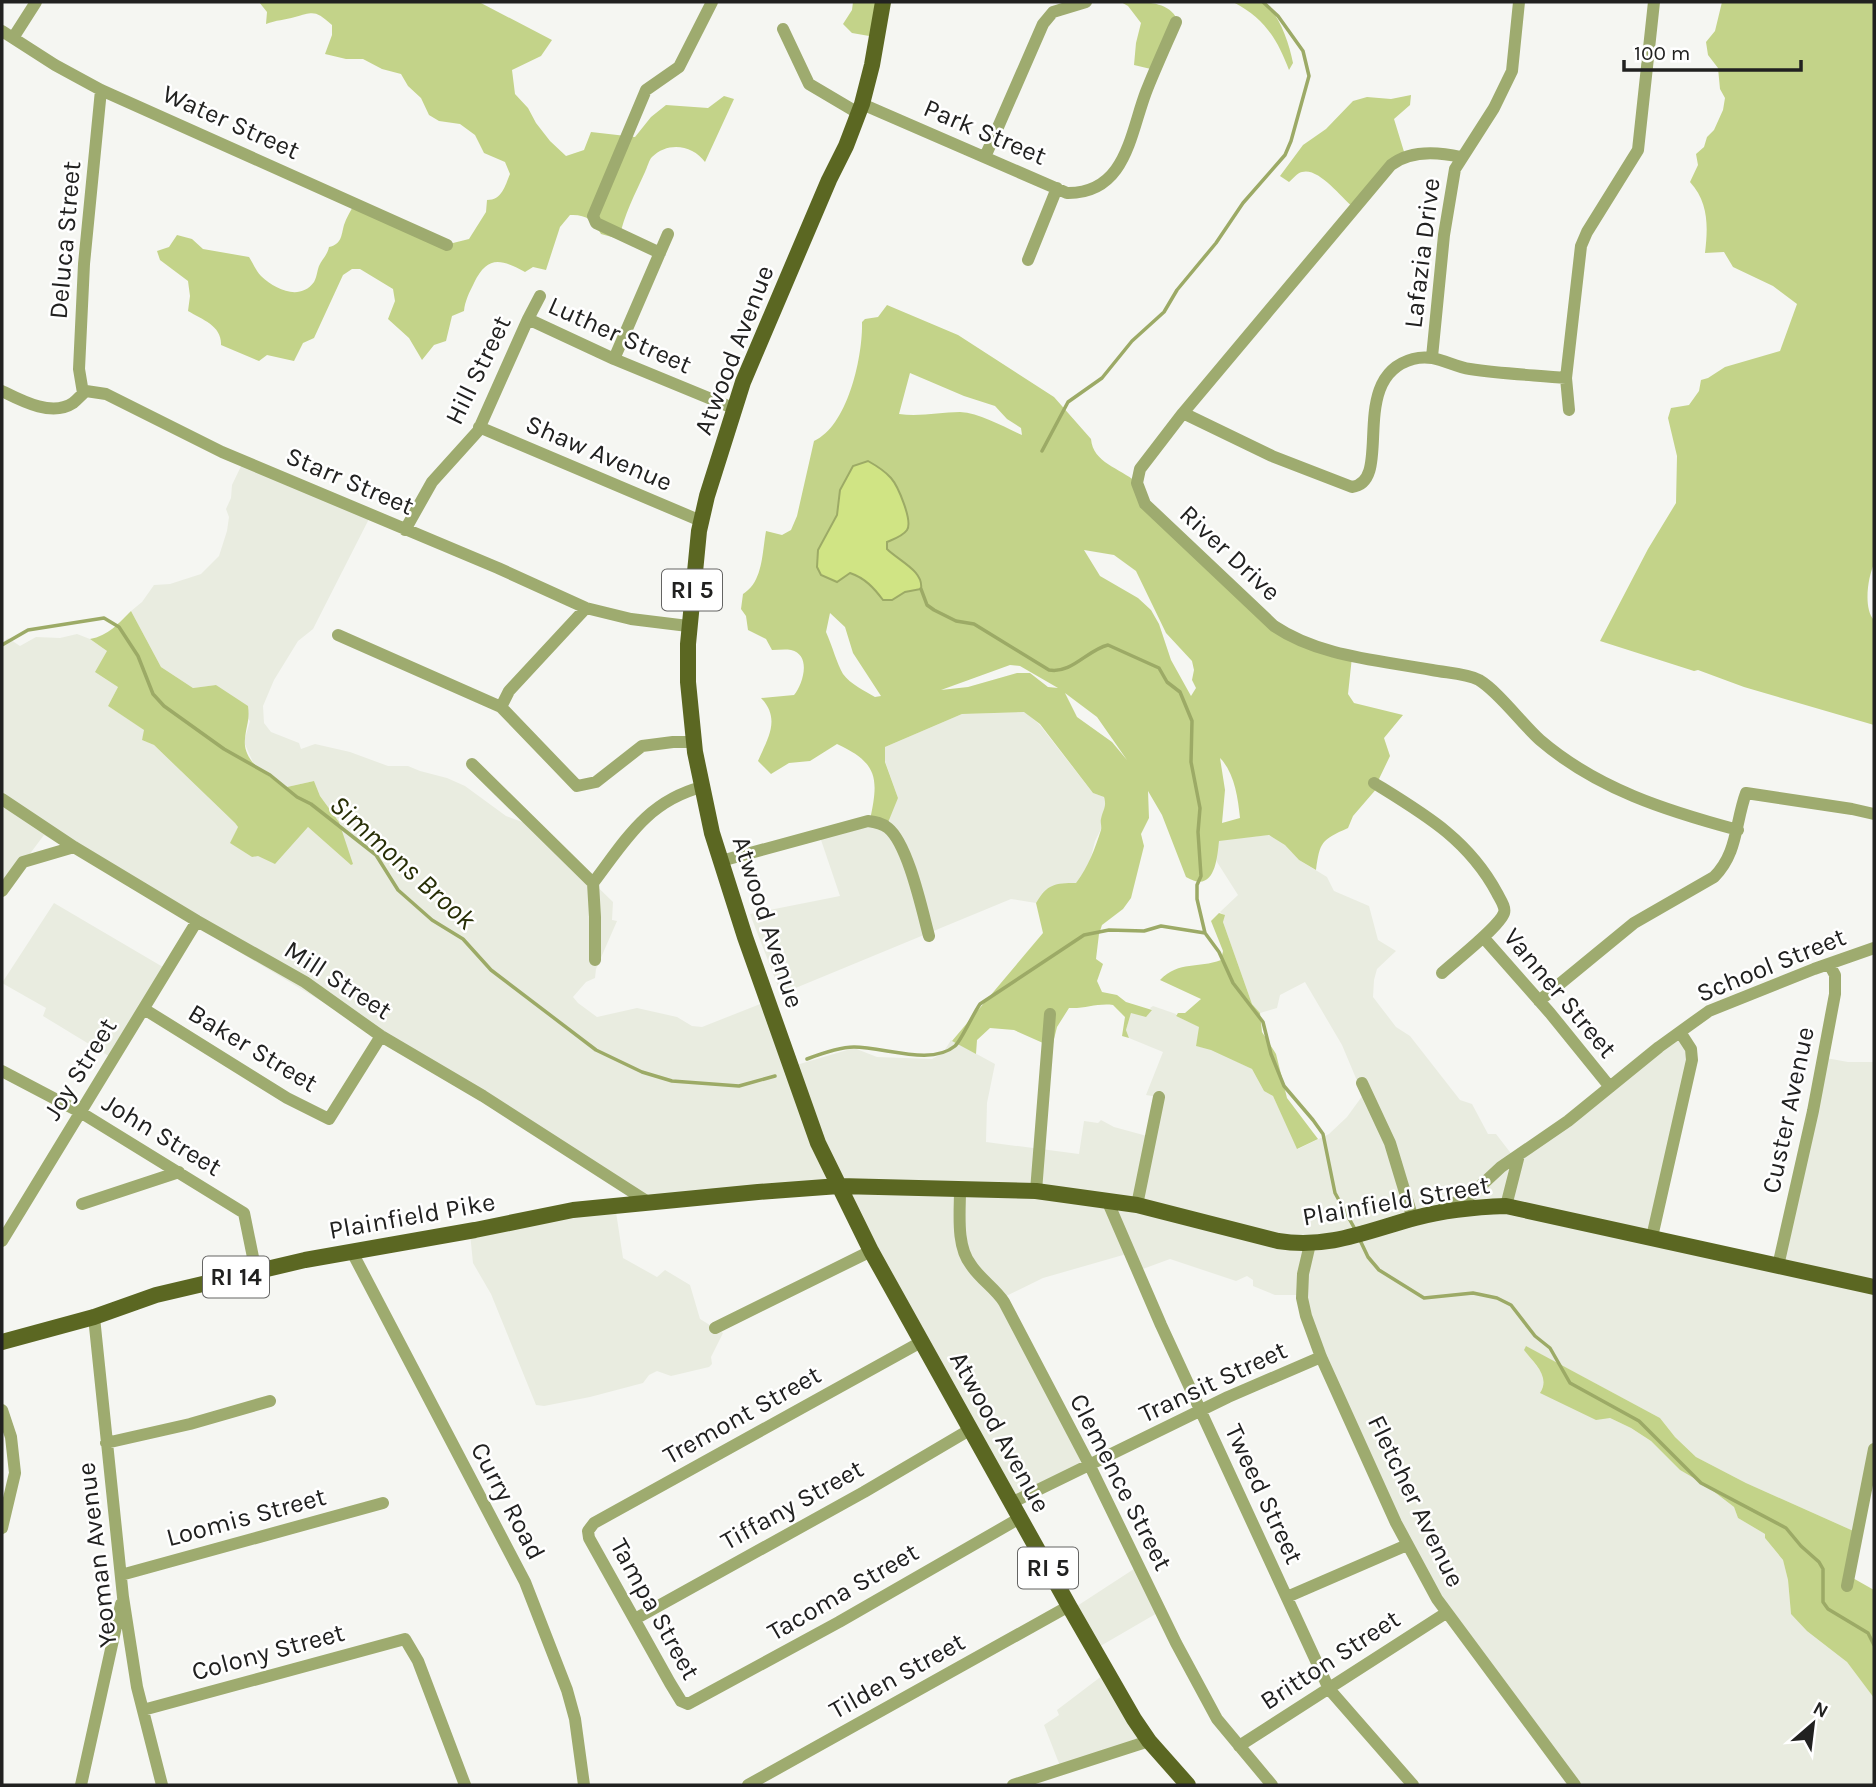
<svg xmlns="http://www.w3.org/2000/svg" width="1876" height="1787" font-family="Karla,sans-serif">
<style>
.built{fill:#e9ece0}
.green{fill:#c3d389;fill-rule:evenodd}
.water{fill:#d0e484;stroke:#9caa66;stroke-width:2}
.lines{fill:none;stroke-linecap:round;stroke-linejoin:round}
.stream{stroke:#9caa66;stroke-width:3.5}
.minor{stroke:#9eab6f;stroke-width:12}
.major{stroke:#5b6722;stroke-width:16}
.labels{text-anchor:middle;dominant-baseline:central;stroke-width:5;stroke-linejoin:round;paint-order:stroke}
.shield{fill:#fff;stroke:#646463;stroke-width:2}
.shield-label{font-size:24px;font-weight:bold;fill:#212120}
.street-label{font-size:26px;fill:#212120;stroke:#fff}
.water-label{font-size:28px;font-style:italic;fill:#272e05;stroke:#fff}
</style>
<rect width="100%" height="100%" fill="#f5f6f2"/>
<!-- built -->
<path class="built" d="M243,462L372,513L313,629L298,641L274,680L263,706L264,723L271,732L299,743L301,749L315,744L350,752L388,766H408L420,771L447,778L465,786L506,816L536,827L613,902L612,920L617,921L596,969L595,978L586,982L573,997L578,1003L597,1017L637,1008L677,1017L692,1026L702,1027L768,1001L793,1066L854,1048L877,1057L932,1059L943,1053L951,1040L995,1064L987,1103L986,1142L1079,1154L1084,1121L1098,1123L1101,1120L1114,1127L1147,1136L1158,1097L1146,1095L1163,1052L1129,1038L1126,1030L1131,1013L1152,1010L1150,1008L1153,1006L1176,1014V1016L1200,1027L1196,1046L1211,1049L1252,1069L1264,1091L1273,1096L1298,1149L1329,1134L1347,1117L1363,1095L1342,1045L1305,982L1280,995L1277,1008L1260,1013L1252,1004L1223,922L1224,915L1220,912L1238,895L1217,862L1212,841L1268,835L1285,844L1299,860L1327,877L1334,891L1369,906L1378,940L1396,951L1377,969L1374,980L1373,997L1396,1027L1410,1036L1460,1100L1472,1104L1488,1134H1496L1513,1156L1677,1034L1691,1047L1655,1232L1777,1264L1826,1058L1848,1062H1874V1453L1858,1533L1746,1483L1696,1457L1675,1437L1660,1418L1527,1347L1525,1350L1544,1376V1387L1541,1392L1610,1418L1631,1428L1651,1441L1680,1470L1704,1484L1734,1507L1738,1518L1765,1534V1538L1783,1560L1788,1580L1791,1614L1847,1662L1874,1698V1785H1575L1438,1599L1363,1443L1302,1295H1275L1253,1286V1280L1247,1276L1236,1281L1170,1259L1140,1270L1130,1253L1043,1278L1004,1297L1085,1464L1015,1502L838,1188L655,1201L44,835L2,891V643L8,638L20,646L36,637L60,638L77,634L90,639L107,651L118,687L108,706L145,730L142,740L154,745L235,823L238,827L231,843L252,857L308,827L350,864L339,822L320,796L314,781L287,787L255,767L244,742L250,721L216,685L193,688L161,667L131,611L142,602L154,585L170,584L201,574L219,556L227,531L229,517L226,509L231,498L232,485Z
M1025,712L1039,724L1093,793L1104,797L1106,804L1102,827L1095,841L1089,865L1076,883L1043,892L1036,903L1011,899L781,994L750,914L840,896L819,834L880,823L898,798L885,761V747L962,714Z
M54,903L168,970L112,1058L43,1016L46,1008L2,983Z
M616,1212L623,1258L657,1277L665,1270L690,1285L700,1319L723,1333L711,1357L712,1364L709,1367L671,1376L657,1371L649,1375L643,1383L590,1397L544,1406L536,1405L491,1294L473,1263L470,1233L481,1229Z
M1137,1567L1159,1612L1097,1648L1074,1608Z
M1107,1672L1148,1736L1062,1771L1044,1725L1059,1715L1057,1710Z"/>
<!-- green -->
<path class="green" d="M259,2H479L552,40L541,56L512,70L515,94L528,108L536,123L550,141L566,156L584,150L591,132L635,137L651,117L666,105L708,108L724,96L734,99L705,162C693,145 668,141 652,157C649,160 647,168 645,172C635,194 624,215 619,239L601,234C594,220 585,214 570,215L560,227L546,270L533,267L525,272C500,258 487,256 474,283C469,293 465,301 464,311L452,316L446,341L434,345L422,360L409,338L388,319L395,301L393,289L360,269H352L343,275L314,338L303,343L294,361L267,355L259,361L221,345C222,326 203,320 188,311L190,296L188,281L160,260L157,251L169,247L177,235L192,239L203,249L249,257C253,263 256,271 261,276C276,290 300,301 314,282C317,277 317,271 319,266C322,259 327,256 329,247C342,244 341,236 344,225C346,218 351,211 354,204L449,244L469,239L486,212L487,200C502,200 505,186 510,174L505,162L484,153L475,135L460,124L439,121L429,115L421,98L408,86L401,74L382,69L363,59H346L325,54L332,35V25C315,10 314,12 295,17C285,20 276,20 266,24L267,12Z
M853,2H885L875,37L852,33L843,24L852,10Z
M1121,2C1142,2 1168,0 1177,19L1155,70L1134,65L1136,43L1141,23L1128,6Z
M1233,2H1265C1280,17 1289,42 1293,63L1289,70C1277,38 1264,18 1233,2Z
M1722,2H1874V564C1868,577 1863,608 1874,620V725L1744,687L1698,670L1694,671L1600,641L1648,549L1676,503L1677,456L1668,418L1671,408L1689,405L1699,391L1701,380L1708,378L1725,367L1780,351L1797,304L1773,286L1733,267L1724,252L1705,253C1708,227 1709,203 1690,182L1698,165L1696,154L1704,147L1707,137L1714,130L1723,110L1725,98L1720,89L1718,68L1708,55L1706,42L1715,31Z
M1411,95L1410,105L1394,119L1405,155L1352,206C1340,196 1318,167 1302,172C1297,173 1293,179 1289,182L1280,176L1303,145L1326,129L1353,101L1367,97L1391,99Z
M887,305L958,335L1054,397L1091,439C1093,463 1120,468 1136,482C1141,486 1143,496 1145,503L1271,623L1352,657L1348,694L1354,703L1403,715L1384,738L1390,756L1378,781V787L1353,816L1348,828C1321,840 1320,842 1316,870L1299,860L1285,845L1269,835L1219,841C1217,861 1214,894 1186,877L1162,815L1148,791L1149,818L1141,834L1144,846L1131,898L1123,909L1102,925L1099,934L1096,959L1103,964L1097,981L1102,992L1117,995L1126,1002L1152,1010L1146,1017L1131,1013L1126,1030L1129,1038L1122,1036L1125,1017L1113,1005C1097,1003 1085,1009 1069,1008L1057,1027L1052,1047L1014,1030L990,1028L977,1040L976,1054L952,1041L1043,933L1036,903C1047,884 1055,883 1076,883C1088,867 1095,849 1101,830C1102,826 1100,822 1101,819C1103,809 1107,807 1104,797L1093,793L1040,724L1024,712L962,714L885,747V762L898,798L887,825L870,820C879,778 878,763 837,744L810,761L789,763L771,774L758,761C768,738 781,719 761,698L794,695C803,684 812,655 791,650C785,649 778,650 772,650L766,639L748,630L746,616L741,609L743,594C763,582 762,553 766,531L782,535L791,530L797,516L814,441C848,426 863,356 862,322L865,319L878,317ZM910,373L964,396L995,406L1007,419L1021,428L1022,435C1004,427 980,413 960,412C940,412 920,417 899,414ZM1084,550L1114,555L1136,571L1166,633L1192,661L1194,670L1192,680L1196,688L1191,696L1171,660L1159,624L1151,610L1138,598L1100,576ZM830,613L845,627L853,653L881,696L875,697C865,691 850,684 843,674C837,664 832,645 826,632ZM1010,665L1020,666L1058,688L1048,687L1030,673H1017L968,687L941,690ZM1065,693L1097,717L1127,760L1112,742L1077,717ZM1220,758C1234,772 1238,797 1240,818L1222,823L1225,790Z
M131,611L161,667L193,688L216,685L248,706C250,720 246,726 245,739C242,763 270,777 287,787L314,781L320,796L339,822L353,864L351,865L308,827L275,864L258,856L252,857L230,843L238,827L235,823L154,745L142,740L144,730L108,706L118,687L95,672L107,651L90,639C108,636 119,623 131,611Z
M1219,913L1225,915L1223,922L1252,1004L1260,1013L1262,1032L1276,1054L1287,1098L1318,1139L1297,1149L1273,1096L1264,1091L1252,1069L1211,1050L1196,1046L1199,1027L1176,1016L1178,1013H1185L1201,999L1160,980C1180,960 1198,969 1221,960L1223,951L1211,921Z
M1526,1346L1660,1418L1675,1437L1696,1457L1746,1483L1858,1533L1851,1577L1874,1590V1698L1847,1662L1807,1631L1791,1614L1788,1580L1783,1560L1765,1538V1534L1738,1518L1734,1507L1704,1484L1680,1470L1651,1441L1631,1428L1610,1418L1596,1420L1540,1393C1551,1377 1534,1363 1524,1350Z"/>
<!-- water -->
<path class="water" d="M868,461C877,466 884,470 891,478C898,486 913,521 907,530C903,536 894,539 887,542V549C899,561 924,571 921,589L905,592L892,600H883C874,588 865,578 850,573L837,582L821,575L817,567L818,550L837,515L840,490L853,466Z"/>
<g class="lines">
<!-- stream -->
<path class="stream" d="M1042,451L1068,402L1102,378L1132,341L1164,312L1177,290L1216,243L1243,203L1285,155L1291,141L1309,76L1303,51L1278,16L1263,2
M921,589L927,605L934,610L956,621L974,624L1049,670C1072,674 1087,650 1108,645L1159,668L1167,682L1180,692L1192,721L1191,762L1200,808L1198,832L1201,876L1197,885V899L1205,933L1219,952L1233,983L1263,1022L1271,1054L1284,1086L1313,1120L1323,1134L1335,1193L1356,1231
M2,645L28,630L104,618L119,627L138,656L153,694L164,706L224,749L270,775L297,797L311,804L376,855L398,890L432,920L463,939L491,970L596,1050L642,1072L672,1081L739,1086L775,1076
M807,1059C820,1054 840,1047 854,1047C885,1047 931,1066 955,1046C961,1041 973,1014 980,1004L1084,935L1109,930L1144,931L1161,926L1205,933
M1359,1238L1368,1257L1379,1270L1424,1298L1473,1293L1497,1298L1511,1305L1535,1336L1550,1348L1570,1383L1639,1421L1701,1483L1786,1528L1801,1546L1819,1562L1823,1569V1602L1828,1609L1868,1633L1874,1645"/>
<!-- minor -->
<path class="minor" d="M783,29L809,84L858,113
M2,31L55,65L101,90L447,245
M13,38L36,2
M862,104L1067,193C1126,194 1130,134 1146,92C1155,69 1166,45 1176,22
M985,157L1043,24L1053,12L1086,2
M1461,157C1439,152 1410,150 1391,165L1183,413L1140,469L1137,483L1145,504L1274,626C1320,657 1379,660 1432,670C1447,673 1466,673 1479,680C1499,692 1522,724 1540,740C1597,789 1667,811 1738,830
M660,253L596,223L593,216L646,90L679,67L712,2
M1028,260L1057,188
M528,319L614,359L733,408
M1432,357L1444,235L1455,169L1494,108L1512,71L1519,2
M614,359L668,234
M2,391C22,401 52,417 73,403C78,399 81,395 86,391L106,394L222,452L498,568L586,608L631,619L688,626
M83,393L79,369L84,264L101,90
M1569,410L1566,378L1581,246L1587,232L1638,150L1654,2
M1183,413L1272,456L1352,487C1395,482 1346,377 1413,359C1435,353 1450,366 1470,369C1502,374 1534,375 1566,378
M479,427L701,521
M405,530L432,482L478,431L528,319L540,296
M338,635L501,707L577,786L596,782L642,746L673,742H694
M501,707L509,691L586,608
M472,764L593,883L595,917V960
M1374,783C1424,814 1468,839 1497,893C1500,899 1506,907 1504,913C1499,927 1455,961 1442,973
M2,799L74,847L197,921L305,982L381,1036L483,1096L648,1202
M721,861L868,821C876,822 882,823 888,828C908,844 922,910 929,936
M593,883C625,841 647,801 702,787
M2,891L23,862L74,847
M1483,937L1550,1013L1610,1087
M1539,1001L1634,923L1714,877C1738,853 1735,823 1746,793L1852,809L1874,814
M144,1009L287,1098L329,1119L381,1036
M2,1071L80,1112L244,1213L256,1272
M1362,1083L1390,1143L1413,1219
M960,1190C960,1213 956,1246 971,1265C980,1279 995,1288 1004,1302L1089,1464L1176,1643L1217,1719L1272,1785
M1036,1191L1050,1014
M1107,1200L1161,1325L1329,1689L1413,1785
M82,1204L179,1172
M1137,1205L1159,1097
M1506,1206L1519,1155
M1442,1209L1472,1194L1501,1167L1568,1121L1659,1047L1709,1011L1814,969L1874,948
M1652,1237L1692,1060L1691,1049L1680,1032
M2,1241L197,921
M1310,1244L1303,1274L1302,1298L1306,1316L1321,1357L1396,1523L1437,1599L1575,1785
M352,1252L525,1582L567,1690L575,1719L584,1785
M1778,1266L1813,1111L1835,994V975L1829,964
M94,1317L123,1597L137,1687L162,1785
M715,1328L871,1251
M921,1342L594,1523L588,1531L589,1538L670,1683L681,1701L688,1704L839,1622L1020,1518
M2,1410L11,1437L15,1473L2,1528
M106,1443L190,1424L270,1401
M1011,1503L1228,1397L1321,1357
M121,1575L383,1503
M1847,1586L1874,1449
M1287,1597L1407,1545
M635,1619L864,1492L971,1429
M143,1710L405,1639L418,1661L465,1785
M1239,1746L1446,1613
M81,1785L121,1604
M748,1785L1069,1606
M1013,1785L1149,1741"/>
<!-- major -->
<path class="major" d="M883,2L872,65L862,104L846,146L829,180L743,382L707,496L699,531L688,644V682L695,752L712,833L745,937L818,1143L871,1251L1069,1606L1134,1719L1149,1741L1188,1785
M2,1342L94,1317L156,1295L305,1260L475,1230L573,1210L758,1192L839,1186L1036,1191L1137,1205L1278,1241C1329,1249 1367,1231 1415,1218C1445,1210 1475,1207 1506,1206L1874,1287"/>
</g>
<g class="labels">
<!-- shield labels -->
<g class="shield">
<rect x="662" y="569.5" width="60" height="41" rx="5"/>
<rect x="203" y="1256.5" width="66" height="41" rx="5"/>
<rect x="1018" y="1547.5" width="60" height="41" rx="5"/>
</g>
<g class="shield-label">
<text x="692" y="590">RI 5</text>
<text x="236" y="1277">RI 14</text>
<text x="1048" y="1568">RI 5</text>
</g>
<!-- street labels -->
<g class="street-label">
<text transform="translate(231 122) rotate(24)">Water Street</text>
<text transform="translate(985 132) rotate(23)">Park Street</text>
<text transform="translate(65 240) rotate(-85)">Deluca Street</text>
<text transform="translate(1422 253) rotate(-83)">Lafazia Drive</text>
<text transform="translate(620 335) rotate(24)">Luther Street</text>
<text transform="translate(734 350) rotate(-69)">Atwood Avenue</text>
<text transform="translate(478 370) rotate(-64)">Hill Street</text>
<text transform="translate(599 453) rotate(23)">Shaw Avenue</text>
<text transform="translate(350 481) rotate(23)">Starr Street</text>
<text transform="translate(1230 553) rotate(43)">River Drive</text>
<text transform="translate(768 922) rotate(72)">Atwood Avenue</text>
<text transform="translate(1771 965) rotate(-22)">School Street</text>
<text transform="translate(338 980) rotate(33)">Mill Street</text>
<text transform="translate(1560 993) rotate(50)">Vanner Street</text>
<text transform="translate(253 1048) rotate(31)">Baker Street</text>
<text transform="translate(80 1069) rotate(-58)">Joy Street</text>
<text transform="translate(1788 1110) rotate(-78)">Custer Avenue</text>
<text transform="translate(162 1135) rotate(31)">John Street</text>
<text transform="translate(1396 1201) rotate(-10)">Plainfield Street</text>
<text transform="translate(412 1216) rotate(-10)">Plainfield Pike</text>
<text transform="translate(1213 1382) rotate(-25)">Transit Street</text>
<text transform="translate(742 1415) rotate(-29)">Tremont Street</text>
<text transform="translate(1000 1432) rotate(61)">Atwood Avenue</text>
<text transform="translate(1121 1482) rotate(63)">Clemence Street</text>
<text transform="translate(1264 1494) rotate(65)">Tweed Street</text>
<text transform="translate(508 1501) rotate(62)">Curry Road</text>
<text transform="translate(1416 1501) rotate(64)">Fletcher Avenue</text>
<text transform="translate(792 1505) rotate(-29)">Tiffany Street</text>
<text transform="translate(246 1517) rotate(-15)">Loomis Street</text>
<text transform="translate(97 1555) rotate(-97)">Yeoman Avenue</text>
<text transform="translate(843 1592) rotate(-30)">Tacoma Street</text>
<text transform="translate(655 1609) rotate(61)">Tampa Street</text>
<text transform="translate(268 1652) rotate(-15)">Colony Street</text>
<text transform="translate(1330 1660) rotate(-33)">Britton Street</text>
<text transform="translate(897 1676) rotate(-29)">Tilden Street</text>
</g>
<!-- water labels -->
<g class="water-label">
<text transform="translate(403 862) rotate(42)">Simmons Brook</text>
</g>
</g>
<!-- border -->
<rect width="1876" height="1787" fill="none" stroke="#212120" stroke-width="7"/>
<!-- north arrow -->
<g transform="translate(1813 1724) rotate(28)" stroke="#ffffff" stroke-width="5" paint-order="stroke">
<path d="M0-5L12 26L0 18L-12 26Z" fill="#212120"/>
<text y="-10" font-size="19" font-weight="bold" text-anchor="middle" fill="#212120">N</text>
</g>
<!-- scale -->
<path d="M1624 60v10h177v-10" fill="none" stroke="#212120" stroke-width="3.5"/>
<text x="1634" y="60" font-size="21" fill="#212120" stroke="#ffffff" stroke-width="5" paint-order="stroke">100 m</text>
</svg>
